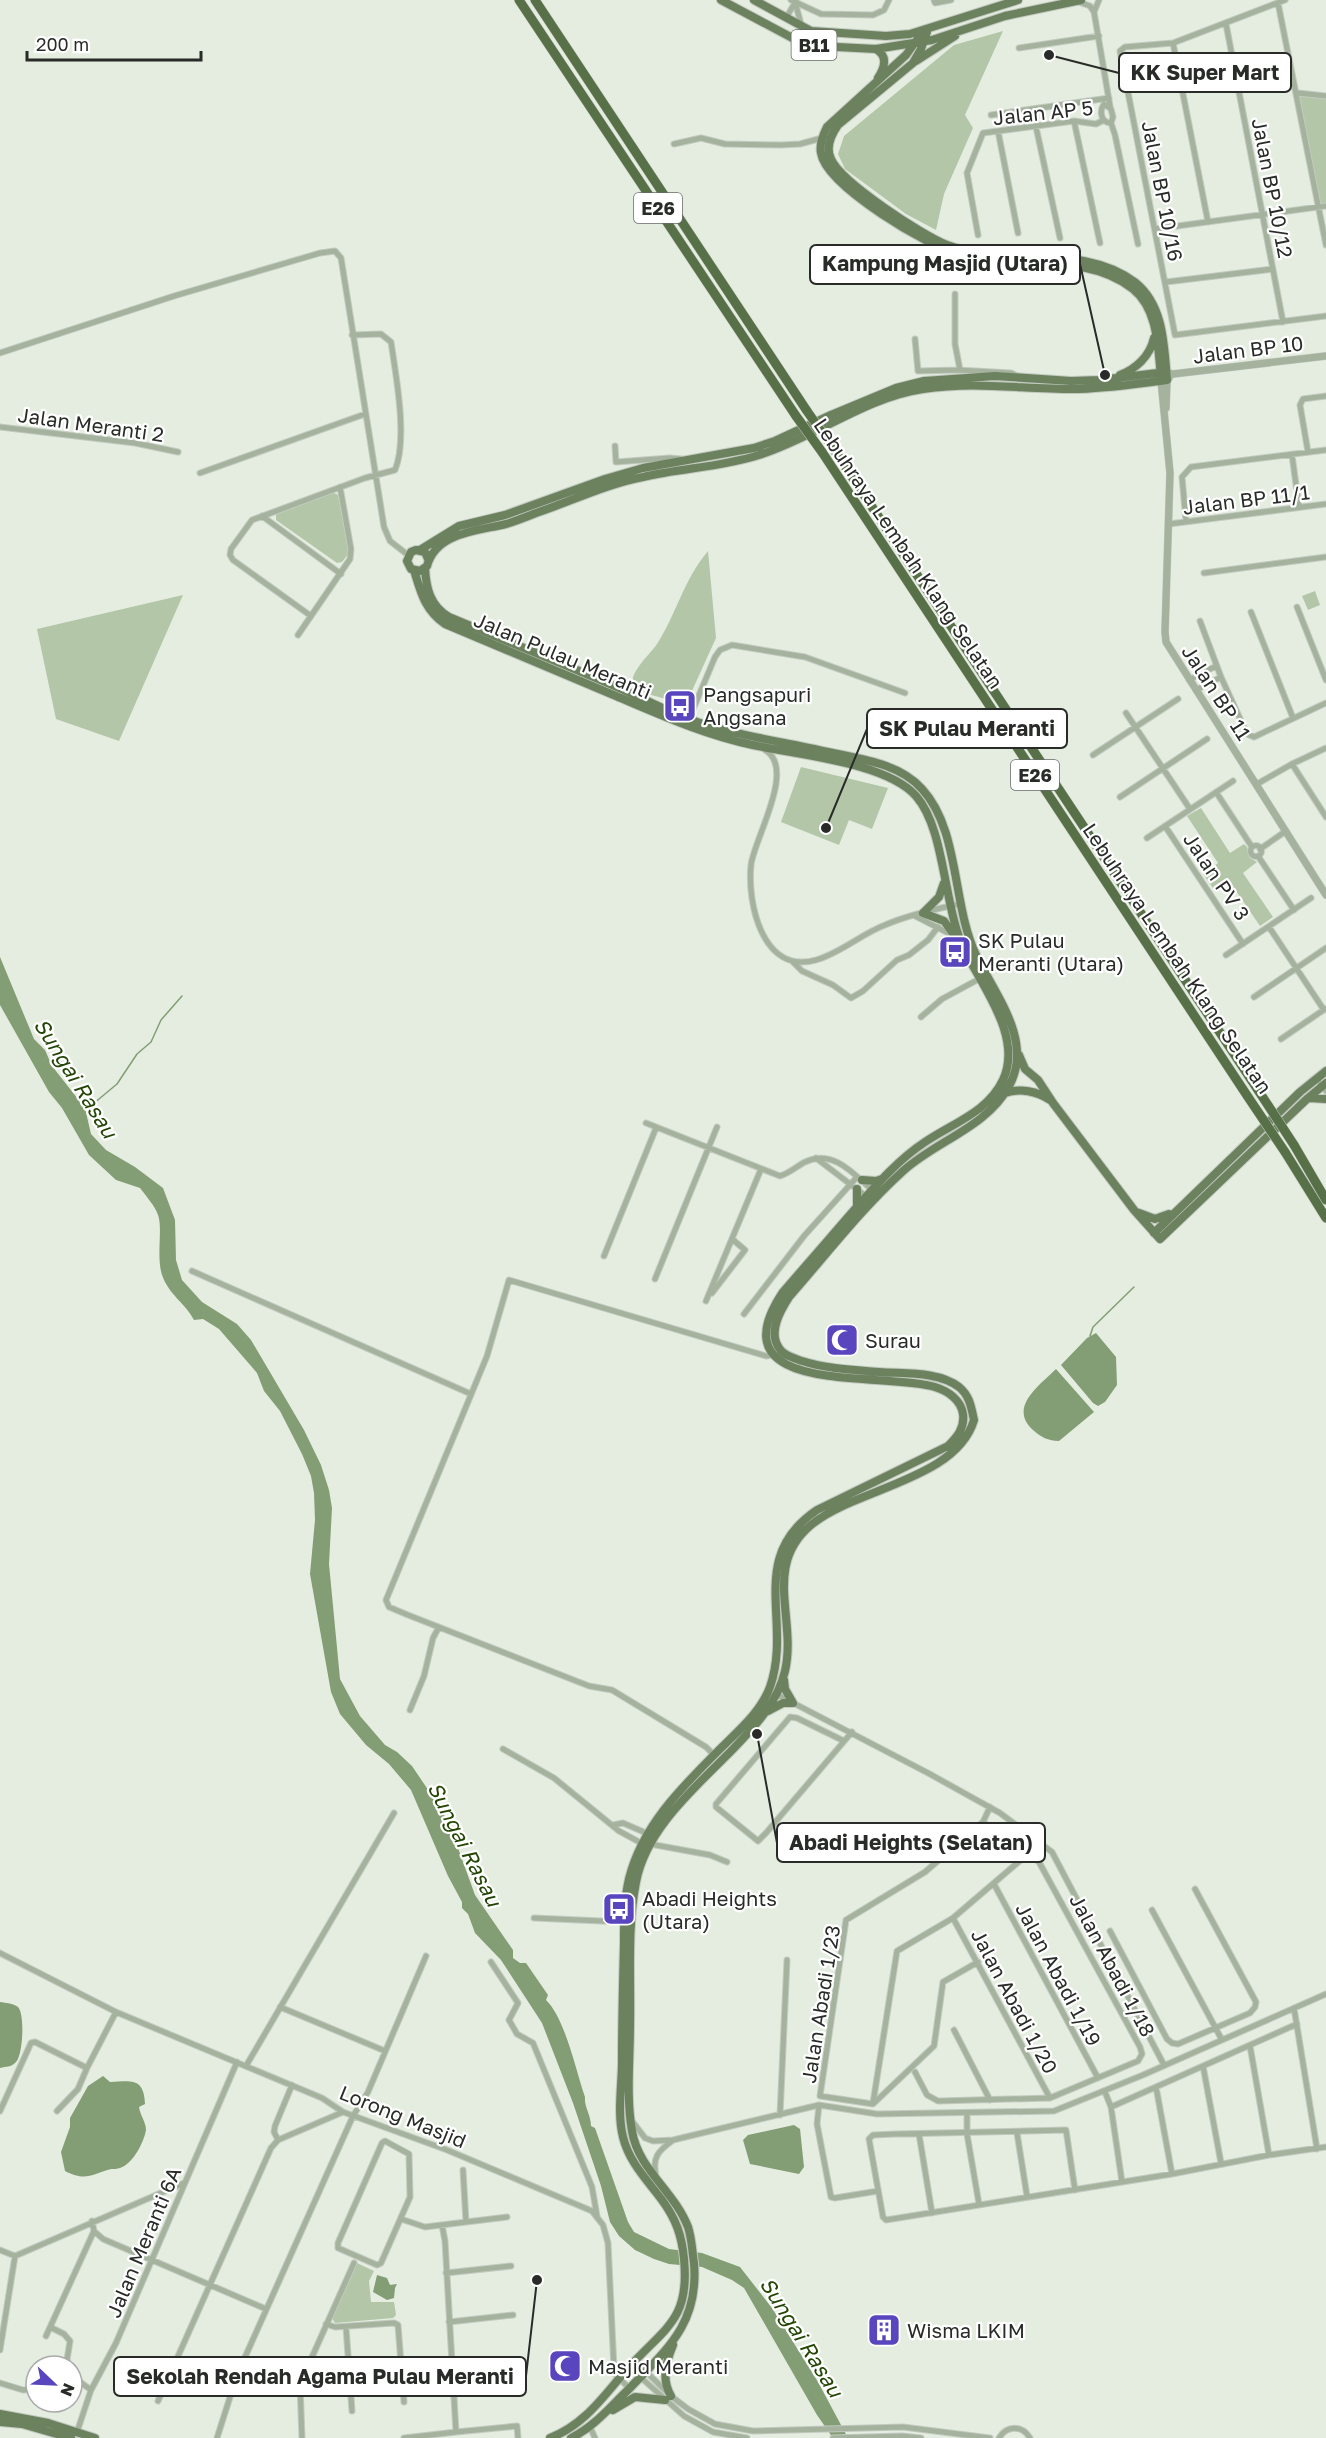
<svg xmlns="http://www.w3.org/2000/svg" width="1326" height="2438" font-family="'Golos Text',sans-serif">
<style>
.green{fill:#b3c6a8}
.water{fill:#839e74}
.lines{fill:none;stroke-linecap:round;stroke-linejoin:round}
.stream{stroke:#839e74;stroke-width:1.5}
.minor-casing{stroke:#c3cac0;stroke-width:7}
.tertiary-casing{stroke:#c3cac0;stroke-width:8}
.primary-casing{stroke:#c3cac0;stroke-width:10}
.motorway-casing{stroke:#c3cac0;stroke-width:10}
.minor{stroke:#a5b29e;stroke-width:5}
.tertiary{stroke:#a5b29e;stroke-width:7}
.primary{stroke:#6c825f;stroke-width:8}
.motorway{stroke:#577048;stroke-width:9}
.motorway-bridge-casing{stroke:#c3cac0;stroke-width:10;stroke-linecap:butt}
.motorway-bridge{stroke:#577048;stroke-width:9}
.labels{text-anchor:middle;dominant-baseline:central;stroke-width:4.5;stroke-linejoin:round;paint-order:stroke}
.shield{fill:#fff;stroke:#686b68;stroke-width:1.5}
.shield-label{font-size:18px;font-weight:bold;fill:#282b27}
.street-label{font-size:20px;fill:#282b27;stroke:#fff}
.poi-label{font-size:20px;fill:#282b27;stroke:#fff;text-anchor:start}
.water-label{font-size:21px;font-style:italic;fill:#244605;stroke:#fff}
.leader{fill:none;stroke:#282b27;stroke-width:2}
.callout-dot{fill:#282b27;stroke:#fff;stroke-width:2}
.callout{fill:#fff;stroke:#282b27;stroke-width:2}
.callout-label{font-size:21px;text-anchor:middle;font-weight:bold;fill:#282b27}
</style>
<rect width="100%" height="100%" fill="#e5ede1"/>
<!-- green -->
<path class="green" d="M1003,31L965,115L973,128L944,194L936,230L906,214L845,169L838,154L844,136L954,45Z
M1298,93L1326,96V206L1319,207Z
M332,492L338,495L349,553L342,562L337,563L276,520V514Z
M708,551L716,638L691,693L674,701C664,698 638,694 633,682C630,672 652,652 657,644C677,613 683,581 708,551Z
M1315,591L1320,605L1308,610L1302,596Z
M183,595L119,741L56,719L37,629Z
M801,767L888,788L872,829L849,820L839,845L781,822Z
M1201,808L1230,853L1244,844L1247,847L1250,858L1257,862L1243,873L1273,917L1260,926L1230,882L1215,891L1203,874L1218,863L1187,816Z
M357,2263L374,2271L369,2281L371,2302H394L396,2315L393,2318L335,2323L332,2318Z"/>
<!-- water -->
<path class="water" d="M0,957L34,1039L45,1050L52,1066L85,1108L91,1134L106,1150L135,1167L163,1188L175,1220L176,1260L182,1280L202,1302L237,1324L251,1340L304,1430L321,1465L329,1490L332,1508L329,1564L340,1679L360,1716L385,1745L397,1752L412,1766L439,1806L450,1826L475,1895L513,1950V1958L520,1963H526L548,1995L546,2000C565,2018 576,2071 585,2097C584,2107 591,2115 591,2126L595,2128L628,2222L634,2232L669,2249L702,2253L740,2267L772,2308L818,2382L848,2438H833L817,2415L744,2288L732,2280L702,2267L669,2264L654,2259L635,2250L619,2236L610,2222L601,2186L573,2103L542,2023L501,1960L475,1933L468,1914L462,1908V1902L448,1876L411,1790L389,1764L366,1745L340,1714L331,1692L310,1574L315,1520L314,1493L311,1476L302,1454L280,1411L264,1391L257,1373L219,1329L203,1319L194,1320C185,1303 169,1295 162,1275C156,1256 163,1228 158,1215C155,1206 146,1196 140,1188L116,1180L89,1155L62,1108L49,1092L0,1005Z
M1096,1333L1116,1357L1117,1385L1105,1402L1098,1406L1093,1403L1061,1365L1087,1338Z
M1056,1369L1094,1412L1059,1441C1048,1441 1041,1437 1033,1430C1008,1407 1039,1386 1056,1369Z
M0,2002C6,2003 13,2003 18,2007C25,2014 23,2055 16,2062C10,2068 7,2066 0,2068Z
M103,2076L110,2082C131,2081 144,2077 145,2104L139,2107C140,2115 146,2122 146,2130C144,2142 133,2164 120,2168C117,2169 114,2169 111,2169C92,2174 86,2182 65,2171L61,2152L70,2127V2118L88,2086Z
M794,2125L800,2129L804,2167L799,2174L750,2164L743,2140L748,2135Z
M377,2275L387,2278L390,2285L397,2284L395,2288L394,2298L387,2300L373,2292Z"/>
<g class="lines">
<!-- stream -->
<path class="stream" d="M84,1108L93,1104L117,1084L137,1054L151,1042L161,1020L182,996
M1090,1336L1093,1327L1134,1287"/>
<!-- minor casing -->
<g class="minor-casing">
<path id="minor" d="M791,0L821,14L873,15L884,10L889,0
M934,0L935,3L951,0
M1099,0L1094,12L1110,106
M1285,0L1173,43L1125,47L1120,51L1175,335L1326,316
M795,2L801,24
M1079,2L1090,6L1094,12
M1278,3L1326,245
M786,18L796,1
M1226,24L1283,322
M1173,43L1208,222
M1019,48L1099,36
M1298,93L1326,96
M1104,104L1111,109L1113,117L1111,123C1101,123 1099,111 1104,104Z
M991,115L1109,98
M1074,121L1100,243
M1111,123L1115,135L1138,244
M1036,127L1060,238
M998,131L1018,233
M674,144L701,138L725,144L781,145L800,144L822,138
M1155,229L1326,206
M978,235L967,173L983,133L1074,121L1096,124L1104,120
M1166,282L1273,269
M955,294V344L960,370
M915,339L918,371L958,370L1011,373L1017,376
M0,353L174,296L320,253L335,251L341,258L384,527L390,541L408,555
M0,427L135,443L178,452
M615,446L616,462L670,458L681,459
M1308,452L1300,405L1303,399L1326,396
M1292,455L1299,507
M200,473L365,414
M262,516L341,574
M1186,521L1182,477L1191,467L1326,450
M1169,524L1326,504
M1204,573L1326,557
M1297,607L1326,680
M1251,612L1293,718
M311,616L233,560L230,555L231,549L252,520L365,478L395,470C408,439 396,376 391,342L381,334L352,335
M1200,621L1221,677L1247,734L1254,737L1326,703
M298,635L350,559L351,549L340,487
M1189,680L1216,666
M1196,690L1221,677
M1126,713L1190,809
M689,719L715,657L720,650L732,645L805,657L905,693
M765,750C797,768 754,839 751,865C747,904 763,975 816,960C841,953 861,934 885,925C908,915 935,909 960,904
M1093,755L1178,699
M1292,764L1326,817
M1257,784L1292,764L1326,748
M1216,792L1252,847
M1120,797L1207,739
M1165,826L1243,944
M1147,838L1233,781
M1250.5 851a5.5 5.5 0 1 1 11 0a5.5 5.5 0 1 1-11 0Z
M1260,849L1286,831
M1258,856L1294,910
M915,916L952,935
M1269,927L1324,1010
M1226,955L1311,898
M793,962L802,971L833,985L851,998L863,991L897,960L909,955L928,940L938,927
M1254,997L1326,948
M921,1017L942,999L979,979
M1281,1039L1325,1009
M1316,1078L1326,1091
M646,1123L780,1176C790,1173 797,1166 805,1162C833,1148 855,1175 874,1192
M816,1158L867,1197
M604,1256L656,1128
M192,1271L471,1394
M655,1279L717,1127
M712,1293L745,1250L732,1239
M706,1301L761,1169
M744,1314L804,1236L857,1177
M776,1694L928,1773L1000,1813L1052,1852L1164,2065
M410,1710L424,1676L433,1638L439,1627
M844,1741L797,1718L790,1717L716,1804V1807L758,1841L766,1833L852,1732
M503,1749L554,1778L619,1831L641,1843
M714,1755L706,1747L612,1690L589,1686L408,1615L389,1607L386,1600L487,1356L509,1280L766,1356L774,1355
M613,1825L623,1823L646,1833
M650,1844L710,1855L727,1862
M994,1884L1098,2078
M1152,1910L1222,2040
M534,1918L624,1922
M953,1918L1050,2098
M1110,1931L1167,2039L1172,2043L1178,2044L1250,2013L1255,2007L1256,2002L1195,1889
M0,1953L116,2012L322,2098L343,2112L447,2150L592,2211L603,2225L608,2243L614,2369L615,2374L629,2388
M491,1962L518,2003L509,2020L517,2034L533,2043L592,2187L597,2216
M978,1962L943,1982L934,2046L873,2104L820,2096L846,1920L925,1872L983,1822L990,1807
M280,2007L385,2051
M1294,2008L1317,2149
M954,2030L990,2100
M1250,2046L1269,2155
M246,2066L394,1813
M1203,2066L1221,2163
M915,2072L927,2095L938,2101L1050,2098L1138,2061L1142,2054L1140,2047L1039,1862L983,1822
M1156,2087L1172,2174
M1105,2092L1111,2107L1122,2182
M873,2103L897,1951L953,1918L1029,1853
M819,2105L817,2124L831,2197L835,2198L878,2191
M1111,2107L1297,2024
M0,2111L31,2043L35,2042L87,2068L116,2012
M57,2111L78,2089L87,2068
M967,2113V2134L979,2204
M780,2115L787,1960
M632,2121L645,2138L653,2141L673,2140L819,2105L877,2114L1054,2111L1143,2075L1326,1994
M1017,2133L1027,2196
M919,2134L932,2213
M278,2140L274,2132L275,2126L292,2085
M385,2141L409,2154L410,2197L381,2263L377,2265L338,2248V2243L382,2143Z
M463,2170L466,2222
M656,2175C652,2158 658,2151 672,2141
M1075,2190L1066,2130L896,2134L873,2135L869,2139L883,2217L886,2220L1172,2174L1269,2155L1326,2147
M401,2219L425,2227L507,2217
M92,2221L94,2231L103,2239L266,2309
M442,2225L445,2241L456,2432L517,2426L518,2438
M0,2250L15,2256L184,2183
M446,2273L511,2266
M449,2322L513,2315
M326,2324L335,2327L394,2323L398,2325L404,2402
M50,2327L64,2334L70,2341L66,2366
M346,2327L352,2411
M46,2336L94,2231
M0,2350L15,2256
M635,2361L671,2396L688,2409L715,2424L753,2431L903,2427L990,2438
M629,2367L684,2416L713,2432L747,2438
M453,2373L518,2365
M72,2376L91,2390
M0,2383L23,2390L36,2389
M158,2401L271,2148L278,2140L343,2112
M590,2427L595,2438
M77,2432L91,2390L116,2343L237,2062
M217,2438L237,2375L353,2116L368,2092L426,1956
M302,2438L300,2384L354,2263
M404,2438L456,2432
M833,2438L902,2436L921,2438
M999,2438C1007,2425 1022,2425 1030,2438"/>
</g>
<!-- tertiary casing -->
<g class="tertiary-casing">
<path id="tertiary" d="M1166,372L1173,374L1326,356
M1161,380L1170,473L1165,632L1166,642L1326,895
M1166,408L1167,380L1169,378"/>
</g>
<!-- primary casing -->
<g class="primary-casing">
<path id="primary" d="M721,0L798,41L818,46L876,49L932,40L1005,16L1081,0
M754,0L811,31L886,36L910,34L1018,0
M924,30L906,55L827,127C823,135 819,144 821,153C826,186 930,248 961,255C1016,269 1087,252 1133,289C1158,309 1158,347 1161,377
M876,49C888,56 885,67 878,78
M916,61L955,36
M1120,375C1136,369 1150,356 1154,338
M420,550L459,526L505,515L605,479L643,468L754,448L775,441L831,415L896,388L924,381L995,376L1071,381L1100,380L1166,372
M428,559L425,552L416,550L411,552L407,561L411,569L420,571L427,566C436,532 478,531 506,524C516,521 526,517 536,513C572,501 606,484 643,477C682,468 722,467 759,455C814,438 866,397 923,389C974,381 1021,389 1072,389C1104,389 1135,384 1167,380C1164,346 1164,306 1136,283C1083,242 1007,267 947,245C923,236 841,182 831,159C825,147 831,135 838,125L913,63L921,49L928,29
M425,568C426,588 430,606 449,617C504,640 561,663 617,687C644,699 672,714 700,723C742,737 786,742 828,752C860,759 899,763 922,789C960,830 952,905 976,955C995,995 1034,1041 1009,1086C987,1127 936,1141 903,1171C861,1209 826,1255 789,1297C780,1311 768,1332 779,1348C784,1356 794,1358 802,1361C827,1369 854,1370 879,1372C904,1374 938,1371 959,1387C970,1396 971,1407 974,1420C956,1480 856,1488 811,1525C762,1566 797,1619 785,1671C778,1702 755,1726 734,1748C697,1786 646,1828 636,1882C627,1928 631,1978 630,2025C630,2060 626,2097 632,2131C638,2169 674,2191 688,2227C692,2239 692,2251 694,2263C699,2324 667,2349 628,2390C610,2407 594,2427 571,2438
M414,570C421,593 425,610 445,624C502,648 559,672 616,696C661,715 705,735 753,745C797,755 886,762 916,796C946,830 943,908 965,951C983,988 1023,1037 1003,1080C988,1112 953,1123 925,1142C896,1161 872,1190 849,1216C827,1241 805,1267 783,1292C712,1398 885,1371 935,1387C948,1391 961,1400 963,1414C965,1428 957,1437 948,1446L817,1510C746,1558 793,1621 770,1687C761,1712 738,1731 720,1749C682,1787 642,1826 629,1879C624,1900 624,1923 624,1943C623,1983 622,2022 622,2062C622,2085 617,2113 623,2137C629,2162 647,2180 662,2200C676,2219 682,2236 684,2259C690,2319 666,2327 629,2367C605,2394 585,2425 550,2438
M923,913L944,921L955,936
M923,913L939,897L944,883
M1019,1055L1025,1069L1038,1080L1053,1103L1134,1210L1160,1239L1308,1098L1326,1083
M1005,1093C1020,1088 1037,1091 1050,1100
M1309,1098L1326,1099
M862,1180L876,1181L882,1179
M857,1205V1189
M1139,1213L1155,1219L1169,1214
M1154,1233L1300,1092L1326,1071
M768,1711L783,1703H793L785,1689L784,1680
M671,2396C661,2379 666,2362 673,2345
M613,2410L635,2397L665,2400
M0,2414L48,2423L95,2438
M0,2422L22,2424L71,2438"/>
</g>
<!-- motorway casing -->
<g class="motorway-casing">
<path id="motorway" d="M519,0L796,416
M535,0L807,411
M833,448L1258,1090
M822,452L1248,1097
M1294,1145L1326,1200
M1285,1152L1326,1218"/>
</g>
<!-- minor -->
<use href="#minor" class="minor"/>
<!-- tertiary -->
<use href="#tertiary" class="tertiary"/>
<!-- primary -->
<use href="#primary" class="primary"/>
<!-- motorway -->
<use href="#motorway" class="motorway"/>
<!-- motorway-bridge casing -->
<g class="motorway-bridge-casing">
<path id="motorway-bridge" d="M807,411L833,448
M796,416L822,452
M1258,1090L1294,1145
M1248,1097L1285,1152"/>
</g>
<!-- motorway-bridge -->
<use href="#motorway-bridge" class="motorway-bridge"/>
</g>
<!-- icons -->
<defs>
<g id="bus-square" transform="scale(1.725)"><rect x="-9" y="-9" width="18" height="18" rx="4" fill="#5946be" stroke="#fff"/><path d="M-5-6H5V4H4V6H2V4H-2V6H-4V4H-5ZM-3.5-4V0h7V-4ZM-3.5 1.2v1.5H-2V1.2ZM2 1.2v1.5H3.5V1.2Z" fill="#fff"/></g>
<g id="mosque-square" transform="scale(1.725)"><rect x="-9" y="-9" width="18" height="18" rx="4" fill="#5946be" stroke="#fff"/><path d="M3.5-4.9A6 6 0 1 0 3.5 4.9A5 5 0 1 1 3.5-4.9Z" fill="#fff"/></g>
<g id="building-square" transform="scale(1.725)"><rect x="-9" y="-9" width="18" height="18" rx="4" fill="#5946be" stroke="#fff"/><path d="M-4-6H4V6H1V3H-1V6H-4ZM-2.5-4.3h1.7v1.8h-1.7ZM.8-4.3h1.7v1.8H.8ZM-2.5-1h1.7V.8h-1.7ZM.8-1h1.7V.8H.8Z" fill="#fff"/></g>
</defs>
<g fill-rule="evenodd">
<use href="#bus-square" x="680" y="706"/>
<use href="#bus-square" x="955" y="952"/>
<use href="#mosque-square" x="842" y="1340"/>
<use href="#bus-square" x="619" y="1909"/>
<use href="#building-square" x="884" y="2330"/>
<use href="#mosque-square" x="565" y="2366"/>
</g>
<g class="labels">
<!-- shield labels -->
<g class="shield">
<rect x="791.5" y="30" width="45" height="30" rx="4.5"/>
<rect x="634" y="193" width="48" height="30" rx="4.5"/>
<rect x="1011" y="760" width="48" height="30" rx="4.5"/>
</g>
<g class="shield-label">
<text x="814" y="45">B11</text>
<text x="658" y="208">E26</text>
<text x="1035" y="775">E26</text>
</g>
<!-- street labels -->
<g class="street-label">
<text transform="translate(1043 112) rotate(-6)">Jalan AP 5</text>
<text transform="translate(1273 188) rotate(79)">Jalan BP 10/12</text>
<text transform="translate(1163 191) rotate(79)">Jalan BP 10/16</text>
<text transform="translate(1248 349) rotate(-7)">Jalan BP 10</text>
<text transform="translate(91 424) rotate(8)">Jalan Meranti 2</text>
<text transform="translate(1246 499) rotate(-7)">Jalan BP 11/1</text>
<text transform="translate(909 553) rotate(56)">Lebuhraya Lembah Klang Selatan</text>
<text transform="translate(563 655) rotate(23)">Jalan Pulau Meranti</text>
<text transform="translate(1217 692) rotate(57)">Jalan BP 11</text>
<text transform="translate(1217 876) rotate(56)">Jalan PV 3</text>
<text transform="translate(1178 958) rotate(56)">Lebuhraya Lembah Klang Selatan</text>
<text transform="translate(1113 1965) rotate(62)">Jalan Abadi 1/18</text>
<text transform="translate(1059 1974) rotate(62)">Jalan Abadi 1/19</text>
<text transform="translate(1015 2001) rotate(62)">Jalan Abadi 1/20</text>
<text transform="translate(820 2004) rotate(-81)">Jalan Abadi 1/23</text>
<text transform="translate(403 2116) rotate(22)">Lorong Masjid</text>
<text transform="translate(143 2242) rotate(-67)">Jalan Meranti 6A</text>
</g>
<!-- poi labels -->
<g class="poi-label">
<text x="703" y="694">Pangsapuri<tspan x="703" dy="23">Angsana</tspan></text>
<text x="978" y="940">SK Pulau<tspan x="978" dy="23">Meranti (Utara)</tspan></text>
<text x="865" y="1340">Surau</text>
<text x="642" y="1898">Abadi Heights<tspan x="642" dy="23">(Utara)</tspan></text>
<text x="907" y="2330">Wisma LKIM</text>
<text x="588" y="2366">Masjid Meranti</text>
</g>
<!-- water labels -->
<g class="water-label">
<text transform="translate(76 1078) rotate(58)">Sungai Rasau</text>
<text transform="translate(465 1844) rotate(63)">Sungai Rasau</text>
<text transform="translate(802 2337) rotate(58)">Sungai Rasau</text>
</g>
</g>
<!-- callouts -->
<path class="leader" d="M1049 55L1119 73M1105 375L1080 264M826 828L867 729M757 1734L777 1843M537 2280L526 2376"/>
<g class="callout-dot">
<circle cx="1049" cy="55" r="6"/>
<circle cx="1105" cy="375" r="6"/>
<circle cx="826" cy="828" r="6"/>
<circle cx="757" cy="1734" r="6"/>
<circle cx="537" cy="2280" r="6"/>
</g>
<g class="callout">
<rect x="1119" y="53" width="172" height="39" rx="6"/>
<rect x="810" y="245" width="270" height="39" rx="6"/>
<rect x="867" y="709" width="200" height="39" rx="6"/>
<rect x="777" y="1823" width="268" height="39" rx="6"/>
<rect x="114" y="2357" width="412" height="39" rx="6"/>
</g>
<g class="callout-label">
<text x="1205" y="80">KK Super Mart</text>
<text x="945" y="271">Kampung Masjid (Utara)</text>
<text x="967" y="736">SK Pulau Meranti</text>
<text x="911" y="1850">Abadi Heights (Selatan)</text>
<text x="320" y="2384">Sekolah Rendah Agama Pulau Meranti</text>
</g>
<!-- north arrow -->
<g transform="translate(54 2384) rotate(113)"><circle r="28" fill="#ffffff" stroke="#a9aaa9" stroke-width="1.5"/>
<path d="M0-4.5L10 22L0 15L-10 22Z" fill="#5946be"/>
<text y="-9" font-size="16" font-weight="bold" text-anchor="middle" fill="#282b27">N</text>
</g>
<!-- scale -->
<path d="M27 51v9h174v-9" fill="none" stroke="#282b27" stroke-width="3"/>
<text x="36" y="51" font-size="18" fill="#282b27" stroke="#ffffff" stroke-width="4.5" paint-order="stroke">200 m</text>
</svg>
